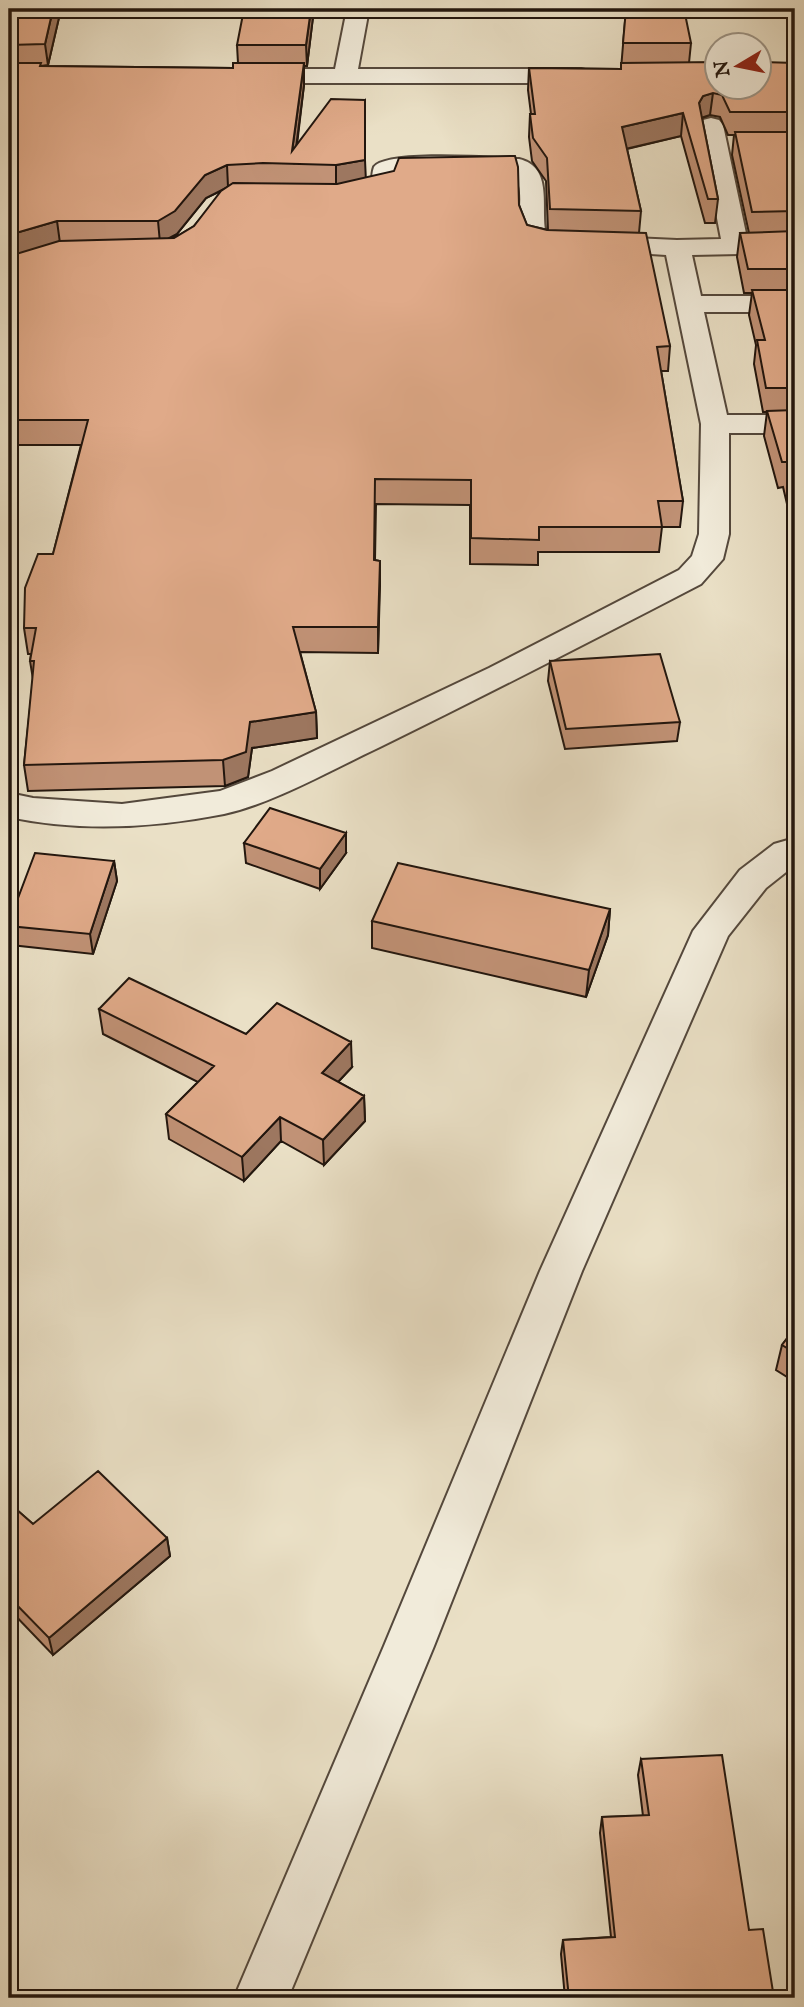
<svg xmlns="http://www.w3.org/2000/svg" width="804" height="2007" font-family="'IM FELL English',serif">
<style>
.lines{fill:none;stroke-linecap:round;stroke-linejoin:round}
.minor-casing{stroke:#54483c;stroke-width:4}
.minor{fill:#f1ebda;fill-rule:evenodd}
.wall{fill:#c19276;stroke:#22160e;stroke-width:2;fill-rule:evenodd}
.shaded-wall{fill:#9d7760;stroke:#22160e;stroke-width:2}
.building{fill:#e0aa89;stroke:#22160e;stroke-width:2}
</style>
<rect width="100%" height="100%" fill="#eae0c6"/>
<filter id="stains"><feTurbulence type="fractalNoise" baseFrequency=".00286" numOctaves="4"/><feColorMatrix values="0 0 0 0 .2 0 0 0 0 .09 0 0 0 0 .02 0 0 0 .5 -.17"/></filter>
<radialGradient id="worn" r=".72"><stop offset=".6" stop-color="#630" stop-opacity="0"/><stop offset="1" stop-color="#630" stop-opacity=".3"/></radialGradient>
<g class="lines">
<!-- minor casing -->
<g class="minor-casing">
<path id="minor" d="M347,9H369L358,69H581L589,71L592,76L589,81L581,83H252L244,81L241,76L244,71L252,69H335Z
M711,118L719,120L723,125L747,238L795,237V253L692,255L701,296H795V312H704L727,415H795V433H729V534L723,559L701,584C595,639 488,694 380,747C335,768 272,804 224,814C153,828 80,832 9,817V793L33,798L122,804L220,791L272,771L489,668L679,570L692,556L699,534L701,424L666,255L527,246C511,224 529,193 513,173L405,171L397,174C397,180 398,186 394,191C384,202 353,205 339,201L336,196L339,191L372,183C372,178 372,172 374,167C386,150 495,158 519,159C554,167 540,208 546,234L677,240L721,239L699,125L703,120Z
M795,838V865L766,888L728,936L582,1271L434,1646L288,1998H234L384,1646L540,1271L693,931L740,870L774,844Z"/>
</g>
<!-- minor -->
<use href="#minor" class="minor"/>
</g>
<!-- wall -->
<path class="wall" d="M9,9H61L48,65L41,66L233,68L238,63L237,45L314,9L307,66H304V85L297,145L365,100V178L519,205L527,225L548,230L546,181L532,161L529,137L530,114H531L528,90L529,68L621,69L626,9L691,43L689,63H795V538L783,487L778,488L764,436L767,412H763L754,364L756,345L749,315L752,293H744L737,257L740,233H749L732,155L734,135H728L720,117L710,115L702,118L718,199L715,223H705L681,136L627,149L641,211L639,233L670,346L668,371H661L683,501L680,527H662L659,552H538V565L470,564V505L376,504L375,560L380,561L378,653L300,652L316,712L317,738L252,748L248,777L225,786L28,791L24,765L33,679L30,661L31,654H28L24,628L53,554L81,445H9V286L15,257L9,259ZM225,189L194,226L174,238L169,239L177,234L206,198Z
M550,661L680,722L677,741L565,749L548,681Z
M244,843L346,853L320,889L246,863Z
M114,861L117,881L93,954L11,945L9,933V922Z
M610,909L608,935L586,997L372,948V921Z
M99,1009L352,1067L338,1082L364,1096L365,1121L324,1165L281,1141L244,1181L169,1139L166,1114L198,1082L103,1034Z
M795,1328V1382L776,1370L782,1345Z
M9,1503L33,1524L167,1538L170,1556L53,1655L9,1609Z
M641,1759L749,1930L774,1998H565L561,1954L563,1940L611,1937L600,1833L602,1817L643,1816L638,1775Z"/>
<!-- shaded-wall -->
<path class="shaded-wall" d="M53,9H61L48,65L45,44Z
M311,9H314L307,66L306,45Z
M304,63V85L294,164L292,151Z
M713,93L710,115L701,118L699,103L703,96Z
M683,113L681,136L621,150L622,127Z
M365,160L366,182L336,188V165Z
M227,165L228,187L206,198L177,234L160,243L158,221L205,175Z
M57,221L60,243L9,259V235Z
M380,561V586L378,653V627Z
M316,712L317,738L252,748L248,777L225,786L223,760L250,722Z
M346,833V853L320,889V869Z
M114,861L117,881L93,954L90,934Z
M610,909L608,935L586,997L589,970Z
M351,1042L352,1067L323,1098L322,1073Z
M364,1096L365,1121L324,1165L323,1140Z
M280,1117L281,1141L244,1181L242,1157Z
M167,1538L170,1556L53,1655L49,1638Z"/>
<!-- building -->
<path class="building" d="M9,9H53L45,44L9,45Z
M244,9H311L306,45H237Z
M626,9H684L691,43H623Z
M717,62V88H759V62L795,63V112H730L722,95L713,93L703,96L699,103L718,199H708L683,113L622,127L641,211L550,209L547,158L533,138L530,114H535L529,68L621,69V63Z
M9,63H41L40,66L233,68V63H304L292,151L331,99L365,100V160L336,165L263,163L227,165L205,175L175,211L158,221H57L9,235Z
M735,132H795V211L752,212Z
M515,156L518,167L519,205L527,225L547,230L646,233L670,346L657,347L683,501H658L662,527H539V540L471,538V480L375,479L374,560L380,561L378,627H293L316,712L250,722L246,752L223,760L24,765L34,661H30L36,628H24L25,588L38,554H53L88,420H9V286L16,254L59,241L174,238L194,226L221,191L233,183L337,184L394,171L399,158Z
M795,231V269H748L740,233Z
M752,290H795V388H766L757,340H765Z
M795,410V496L787,462H782L767,411Z
M660,654L680,722L566,729L550,661Z
M270,808L346,833L320,869L244,843Z
M35,853L114,861L90,934L9,926V922Z
M398,863L610,909L589,970L372,921Z
M129,978L246,1034L277,1003L351,1042L322,1073L364,1096L323,1140L280,1117L242,1157L166,1114L214,1066L99,1009Z
M795,1328V1353L782,1345Z
M98,1471L167,1538L49,1638L9,1597V1503L33,1524Z
M722,1755L749,1930L763,1929L774,1998H569L563,1940L615,1937L602,1817L649,1815L641,1759Z"/>
<!-- margin -->
<rect width="804" height="2007" fill="none" stroke="#eae0c6" stroke-width="35"/>
<rect x="10" y="10" width="783" height="1986" fill="none" stroke="#22160e" stroke-width="3.5"/>
<rect x="18" y="18" width="769" height="1972" fill="none" stroke="#22160e" stroke-width="2"/>
<!-- north arrow -->
<g transform="translate(738 66) rotate(260)"><circle r="33" fill="#f1ebda" stroke="#9e9688" stroke-width="2"/>
<path d="M0-5L12 26L0 18L-12 26Z" fill="#8f2418"/>
<text y="-10" font-size="19" font-weight="bold" text-anchor="middle" fill="#22160e">N</text>
</g>
<rect width="100%" height="100%" filter="url(#stains)"/>
<rect width="100%" height="100%" fill="url(#worn)"/>
</svg>
